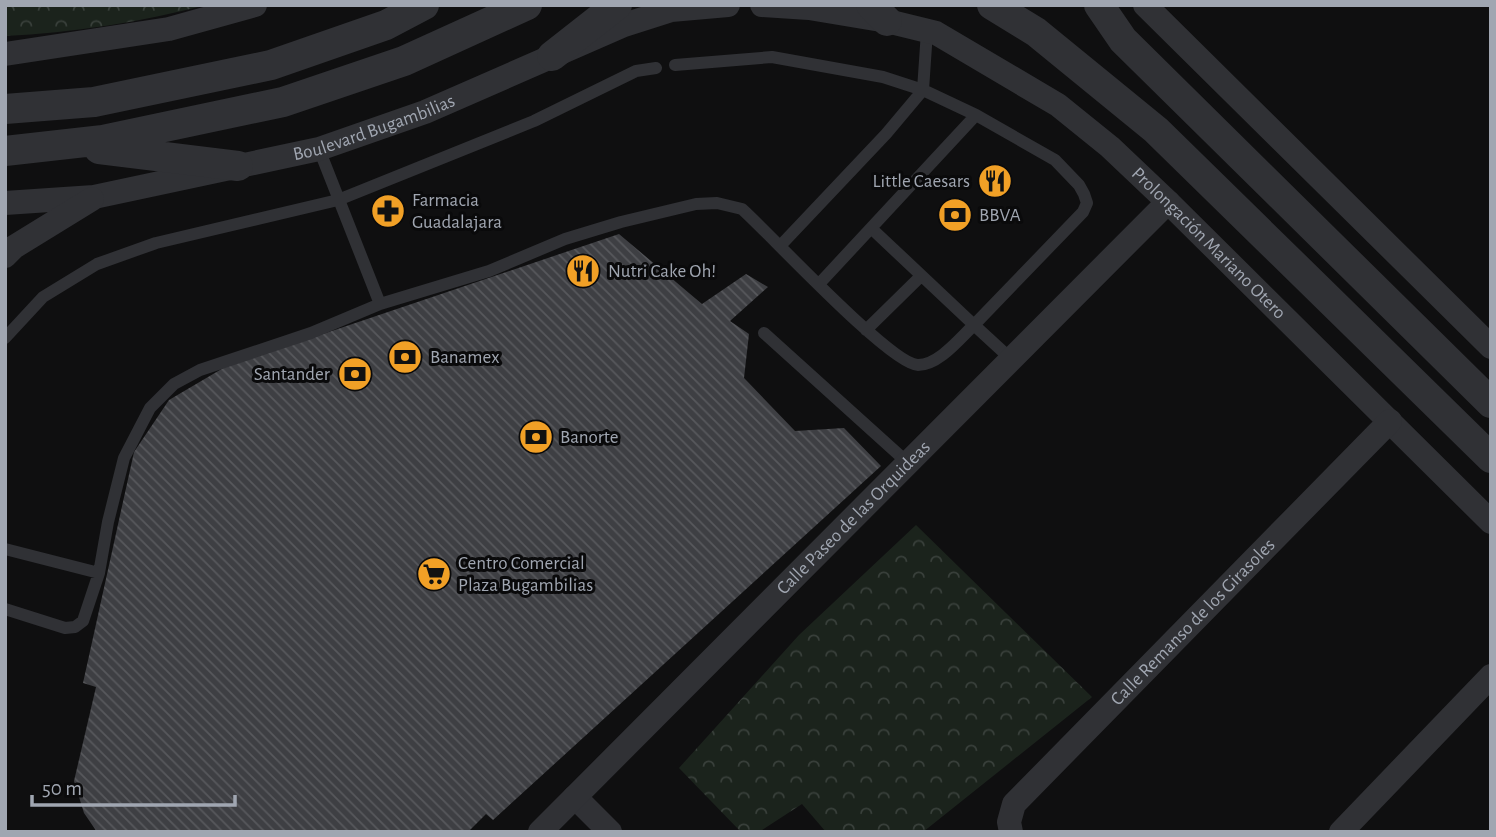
<svg xmlns="http://www.w3.org/2000/svg" width="1496" height="837" font-family="'Alegreya Sans',sans-serif">
<style>
.park{fill:url(#park-crowns)}
.building{fill:url(#building-back-hatch)}
.lines{fill:none;stroke-linecap:round;stroke-linejoin:round}
.service{stroke:#303135;stroke-width:12}
.minor{stroke:#303135;stroke-width:24}
.tertiary{stroke:#303135;stroke-width:30}
.labels{text-anchor:middle;dominant-baseline:central;stroke-width:6;stroke-linejoin:round;paint-order:stroke}
.street-label{font-size:19px;fill:#a0a6b1;stroke:#0a0a0b}
.poi-label{font-size:19px;fill:#a0a6b1;stroke:#0a0a0b;text-anchor:start}
</style>
<defs>
<pattern id="park-crowns" width="20" height="18" patternUnits="userSpaceOnUse" patternTransform="scale(1.75)"><rect width="20" height="18" fill="#1b231c"/><path d="M2 6a3 3 0 1 1 6 0M12 15a3 3 0 1 1 6 0" fill="none" stroke="#39403b"/></pattern>
<pattern id="building-back-hatch" width="6" height="6" patternUnits="userSpaceOnUse" patternTransform="scale(1.75)"><rect width="6" height="6" fill="#3e3f43"/><path d="M-1 5l2 2M0 0l6 6M5-1l2 2" fill="none" stroke="#57585c"/></pattern>
</defs>
<rect width="100%" height="100%" fill="#0f0f10"/>
<!-- park -->
<path class="park" d="M5,5H206C142,22 72,33 5,36Z
M916,525L1092,697L923,832H826L802,804L759,832H741L679,768L799,635Z"/>
<!-- building -->
<path class="building" d="M619,234L702,304L746,274L768,287L730,321L749,334L744,378L795,431L844,428L881,466L493,820L486,814L468,832H97L84,813L74,781L96,687L83,683L134,452L169,400L225,367Z"/>
<g class="lines">
<!-- service -->
<path class="service" d="M675,65L772,57L883,77L923,90L976,115L1055,160L1079,185L1084,194L1087,203L1083,212L974,325L1011,359
M319,149L380,304
M781,245L886,134L923,90L927,31
M819,284L976,115
M866,330L921,276
M764,333L908,463
M5,338L43,297L97,264L156,243L338,200L534,121L636,71L656,68
M5,549L99,573
M5,609L65,628L75,627L83,621L99,573L108,522L124,458L150,408L174,384L200,370L311,333L380,304L489,271L565,239L621,222L696,204L717,203L742,209C770,234 891,365 918,365C939,365 960,338 974,325L871,228"/>
<!-- minor -->
<g class="minor">
<path id="s1" d="M762,5L809,8L887,21L936,33L1058,105L1110,147L1168,202L1491,522"/>
<path d="M1145,5L1491,347"/>
<path d="M5,54L169,29L255,5"/>
<path id="s2" d="M5,203L94,197L319,149L425,112L624,25L671,10L728,5"/>
<path d="M5,256L14,247L92,199"/>
<path d="M575,797L610,832"/>
<path id="s3" d="M540,832L1168,202"/>
<path id="s4" d="M1011,832L1009,822L1014,804L1390,421"/>
<path d="M1341,832L1491,676"/>
</g>
<!-- tertiary -->
<path class="tertiary" d="M871,5L887,21
M992,5L1036,32L1156,130L1491,458
M1099,5L1123,40L1491,403
M552,56L617,5
M5,109L94,102L271,65L386,25L424,5
M99,149L238,166
M5,151L103,140L283,102L404,61L527,5"/>
</g>
<!-- icons -->
<defs>
<g id="restaurant-disc" transform="scale(1.75)"><circle r="9.5" fill="#f1a026" stroke="#0a0a0b"/><path d="M-5-6h1v4h1v-4h1v4h1v-4h1v5L-1.5 .5V6h-2V.5L-5-1ZM5-6V6H3V1.5H1.5Q1.5-4 5-6Z" fill="#111"/></g>
<g id="pharmacy-disc" transform="scale(1.75)"><circle r="9.5" fill="#f1a026" stroke="#0a0a0b"/><path d="M-2-6h4v4h4v4h-4v4h-4v-4h-4v-4h4Z" fill="#111"/></g>
<g id="bank-disc" transform="scale(1.75)"><circle r="9.5" fill="#f1a026" stroke="#0a0a0b"/><path d="M-6-4H6V4H-6ZM0-2.3a2.3 2.3 0 1 0 0 4.6a2.3 2.3 0 1 0 0-4.6Z" fill="#111"/></g>
<g id="supermarket-disc" transform="scale(1.75)"><circle r="9.5" fill="#f1a026" stroke="#0a0a0b"/><path d="M-6-5.5h2.5l.6 2H6L4.5 2H-2.5L-4.4-4H-6ZM-1.5 3.2a1.3 1.3 0 1 0 .1 0ZM3 3.2a1.3 1.3 0 1 0 .1 0Z" fill="#111"/></g>
</defs>
<g fill-rule="evenodd">
<use href="#restaurant-disc" x="995" y="181"/>
<use href="#pharmacy-disc" x="388" y="211"/>
<use href="#bank-disc" x="955" y="215"/>
<use href="#restaurant-disc" x="583" y="271"/>
<use href="#bank-disc" x="405" y="357"/>
<use href="#bank-disc" x="355" y="374"/>
<use href="#bank-disc" x="536" y="437"/>
<use href="#supermarket-disc" x="434" y="574"/>
</g>
<g class="labels">
<!-- street labels -->
<g class="street-label">
<text stroke="none"><textPath href="#s2" startOffset="378">Boulevard Bugambilias</textPath></text>
<text stroke="none"><textPath href="#s1" startOffset="523">Prolongación Mariano Otero</textPath></text>
<text stroke="none"><textPath href="#s3" startOffset="444">Calle Paseo de las Orquideas</textPath></text>
<text stroke="none"><textPath href="#s4" startOffset="284">Calle Remanso de los Girasoles</textPath></text>
</g>
<!-- poi labels -->
<g class="poi-label">
<text x="970" y="181" text-anchor="end">Little Caesars</text>
<text x="412" y="200">Farmacia<tspan x="412" dy="22">Guadalajara</tspan></text>
<text x="979" y="215">BBVA</text>
<text x="608" y="271">Nutri Cake Oh!</text>
<text x="430" y="357">Banamex</text>
<text x="330" y="374" text-anchor="end">Santander</text>
<text x="560" y="437">Banorte</text>
<text x="458" y="563">Centro Comercial<tspan x="458" dy="22">Plaza Bugambilias</tspan></text>
</g>
</g>
<!-- border -->
<rect width="1496" height="837" fill="none" stroke="#a0a6b1" stroke-width="14"/>
<!-- scale -->
<path d="M32 795v10h203v-10" fill="none" stroke="#a0a6b1" stroke-width="3.5"/>
<text x="42" y="795" font-size="21" fill="#a0a6b1" stroke="#0a0a0b" stroke-width="5" paint-order="stroke">50 m</text>
</svg>
